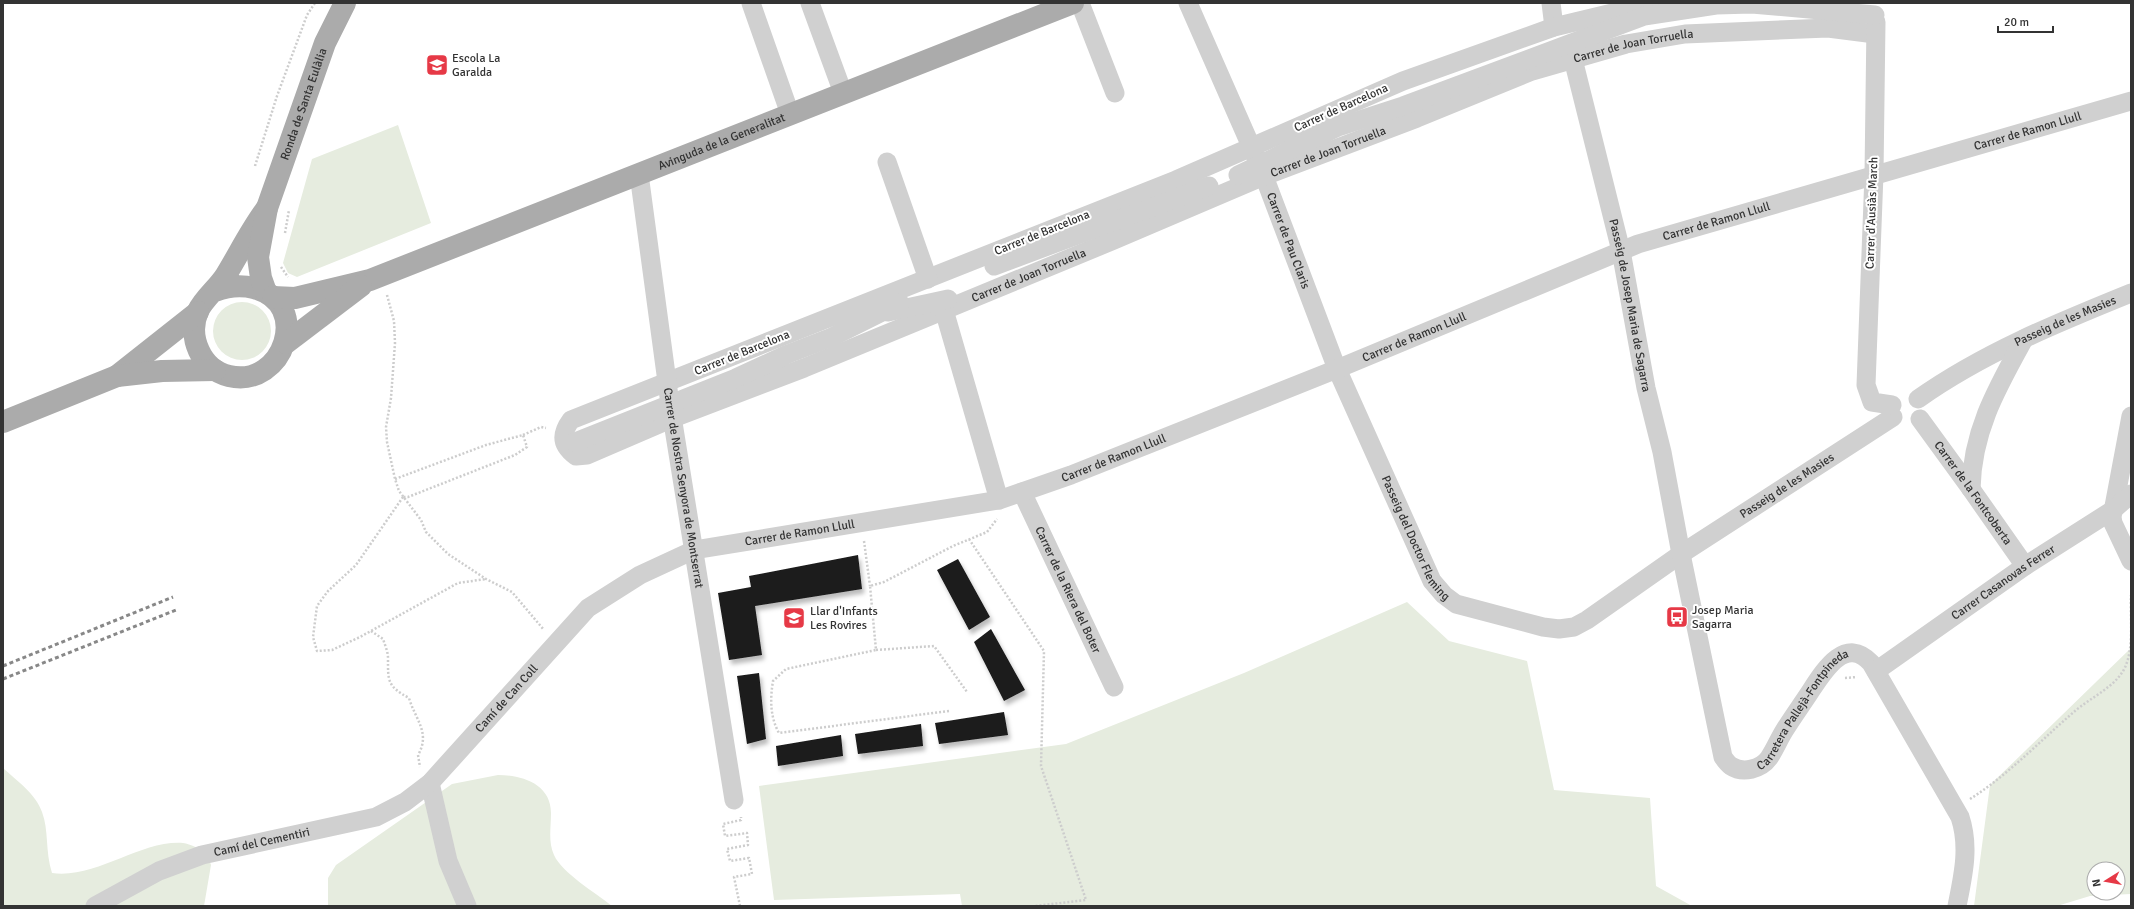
<svg xmlns="http://www.w3.org/2000/svg" width="2134" height="909" font-family="Signika,sans-serif">
<style>
.green{fill:#e6ecdf;fill-rule:evenodd}
.building{fill:#1a1a1a;filter:url(#shadow)}
.lines{fill:none;stroke-linecap:round;stroke-linejoin:round}
.path{stroke:#cdcdcd;stroke-width:2.5;stroke-dasharray:2 2;stroke-linecap:butt}
.minor{stroke:#d0d0d0;stroke-width:19}
.major{stroke:#ababab;stroke-width:22}
.rail{stroke:#888;stroke-width:3;stroke-dasharray:4 3;stroke-linecap:butt}
.labels{text-anchor:middle;dominant-baseline:central;stroke-width:4;stroke-linejoin:round;paint-order:stroke}
.street-label{font-size:12px;fill:#333;stroke:#fff}
.poi-label{font-size:12px;fill:#333;stroke:#fff;text-anchor:start}
</style>
<defs>
<filter id="shadow"><feDropShadow dx="2.5" dy="4.5" stdDeviation="2" flood-color="#0004"/></filter>
</defs>
<rect width="100%" height="100%" fill="#fff"/>
<!-- green -->
<path class="green" d="M398,125L431,223L297,277L288,273L283,263L312,159Z
M213 331a29 29 0 1 1 58 0a29 29 0 1 1-58 0Z
M1407,602L1449,641L1527,661L1554,790L1650,798L1656,886L1692,906H962L960,894L774,900L759,786L1066,744L1244,673Z
M2131,648V894L2090,896L2057,906H1974L1990,785ZM2094,869H2118V893H2094Z
M3,768C16,780 36,794 42,812C49,830 45,851 52,873C97,879 140,840 183,843C191,844 199,849 206,851L211,865L204,906H3Z
M498,775C522,775 551,784 551,813C551,828 548,842 554,855C562,873 596,893 612,906H328V878L336,865L452,784Z"/>
<!-- building -->
<path class="building" d="M858,555L862,589L755,606L762,655L729,660L718,593L751,587L749,576Z
M958,559L990,617L969,630L937,570Z
M991,629L1025,690L1004,701L974,642Z
M759,673L766,739L747,744L737,676Z
M1004,712L1008,735L939,744L935,723Z
M921,724L923,746L858,754L855,734Z
M841,735L843,756L778,766L776,746Z"/>
<g class="lines">
<!-- path -->
<path class="path" d="M255,166L277,96L307,15L315,3
M285,233L289,210
M281,267L288,277
M387,295L394,321L395,343L391,398L386,427L387,442L395,479L399,491L421,520L426,532L448,554L486,579L512,592L544,630
M523,435L541,427L546,428
M395,479L486,445L523,435L527,447L515,455L408,497H403
M403,497L356,565L328,591L317,606L313,637L317,651L332,650L360,637L458,583L486,579
M969,539L1044,651L1041,766L1086,900L1035,906
M864,541L870,586
M371,631L383,639C385,645 388,652 388,658C388,681 387,686 409,698C415,719 431,733 418,755L420,767
M876,650L934,646L967,692
M1845,678L1857,677
M949,711L779,733C770,717 770,699 773,681L786,669L876,650L870,586L884,582L953,546L987,532L997,519
M1970,799C2008,775 2040,741 2075,711C2091,697 2118,686 2126,665C2134,645 2130,617 2131,595
M740,906L734,877L752,874L749,858L730,861L727,849L748,845L747,833L725,836L723,824L741,820V817"/>
<!-- minor -->
<g class="minor">
<path d="M751,3L790,114"/>
<path d="M810,3L843,93"/>
<path d="M1080,3L1115,93"/>
<path id="s1" d="M1188,3L1264,176L1337,369L1432,581L1444,595L1456,604L1543,627L1559,629L1574,627L1587,620L1681,554L1893,417"/>
<path d="M1551,3L1554,27"/>
<path id="s2" d="M1654,3L1554,27L1403,81L1176,180L571,420C560,435 561,445 576,456L587,455L673,418L804,368L1114,240L1264,176L1417,118L1532,71L1626,44L1685,34L1828,28L1875,34"/>
<path d="M1876,22L1874,174L1866,385L1872,402L1892,405"/>
<path id="s3" d="M1573,59L1621,251L1646,388L1662,452L1681,554L1723,757C1725,760 1728,764 1731,766C1743,774 1761,769 1769,758C1775,749 1779,739 1784,731C1792,718 1800,707 1808,695C1822,674 1844,634 1871,663L1960,817C1970,847 1963,876 1957,906"/>
<path d="M887,162L928,279"/>
<path id="s4" d="M639,174L670,404L734,800"/>
<path d="M1238,175L1338,127L1403,106L1644,16L1716,5L1752,4L1875,15"/>
<path d="M994,266L1209,186"/>
<path d="M944,310L999,500"/>
<path d="M888,312L948,299"/>
<path id="s5" d="M1918,399C1983,353 2057,323 2131,293"/>
<path d="M2131,416L2112,517L2113,523L2131,561"/>
<path id="s6" d="M1920,419L1971,489L2025,566"/>
<path d="M575,442L736,378L788,354L832,337L900,303"/>
<path d="M1971,489C1972,431 1997,388 2024,339"/>
<path id="s7" d="M1022,492L1114,687"/>
<path id="s8" d="M1876,671L2025,566L2113,510L2131,494"/>
<path d="M430,783L448,861L467,906"/>
<path id="s9" d="M95,906L159,871L202,855L376,817L405,802L430,783L588,608L640,575L694,550L999,500L1071,475L1337,369L1638,244L2131,101"/>
</g>
<!-- major -->
<g class="major">
<path d="M215,291C228,286 241,285 254,288C313,303 284,389 229,376C201,370 187,336 198,311C204,298 218,288 226,275C240,252 251,229 267,208"/>
<path id="s10" d="M266,292L261,278L258,257L267,208L325,43L345,3"/>
<path id="s11" d="M273,297L295,298L370,280L1073,3"/>
<path d="M286,343L361,286"/>
<path d="M117,376L198,312"/>
<path d="M3,422L117,376L162,371L215,370"/>
</g>
<!-- rail -->
<path class="rail" d="M3,666L173,597
M3,679L176,610"/>
</g>
<!-- icons -->
<defs>
<g id="school-square" transform="scale(1.15)"><rect x="-9" y="-9" width="18" height="18" rx="4" fill="#e63946" stroke="#fff"/><path d="M0-5L7-2L0 1L-7-2ZM-4 1L0 2.5L4 1V4Q0 6-4 4Z" fill="#fff"/></g>
<g id="bus-square" transform="scale(1.15)"><rect x="-9" y="-9" width="18" height="18" rx="4" fill="#e63946" stroke="#fff"/><path d="M-5-6H5V4H4V6H2V4H-2V6H-4V4H-5ZM-3.5-4V0h7V-4ZM-3.5 1.2v1.5H-2V1.2ZM2 1.2v1.5H3.5V1.2Z" fill="#fff"/></g>
</defs>
<g fill-rule="evenodd">
<use href="#school-square" x="437" y="65"/>
<use href="#bus-square" x="1677" y="617"/>
<use href="#school-square" x="794" y="618"/>
</g>
<g class="labels">
<!-- street labels -->
<g class="street-label">
<text stroke="none"><textPath href="#s2" startOffset="2340">Carrer de Joan Torruella</textPath></text>
<text stroke="none"><textPath href="#s10" startOffset="196">Ronda de Santa Eulàlia</textPath></text>
<text transform="translate(1341 108) rotate(-24)">Carrer de Barcelona</text>
<text stroke="none"><textPath href="#s9" startOffset="2121">Carrer de Ramon Llull</textPath></text>
<text stroke="none"><textPath href="#s11" startOffset="477">Avinguda de la Generalitat</textPath></text>
<text stroke="none"><textPath href="#s2" startOffset="2016">Carrer de Joan Torruella</textPath></text>
<text transform="translate(1872 213) rotate(-88)">Carrer d'Ausiàs March</text>
<text stroke="none"><textPath href="#s9" startOffset="1797">Carrer de Ramon Llull</textPath></text>
<text transform="translate(1042 233) rotate(-22)">Carrer de Barcelona</text>
<text stroke="none"><textPath href="#s1" startOffset="258">Carrer de Pau Claris</textPath></text>
<text stroke="none"><textPath href="#s2" startOffset="1692">Carrer de Joan Torruella</textPath></text>
<text stroke="none"><textPath href="#s3" startOffset="253">Passeig de Josep Maria de Sagarra</textPath></text>
<text stroke="none"><textPath href="#s5" startOffset="167">Passeig de les Masies</textPath></text>
<text stroke="none"><textPath href="#s9" startOffset="1473">Carrer de Ramon Llull</textPath></text>
<text transform="translate(742 353) rotate(-22)">Carrer de Barcelona</text>
<text stroke="none"><textPath href="#s9" startOffset="1149">Carrer de Ramon Llull</textPath></text>
<text stroke="none"><textPath href="#s1" startOffset="1038">Passeig de les Masies</textPath></text>
<text stroke="none"><textPath href="#s4" startOffset="317">Carrer de Nostra Senyora de Montserrat</textPath></text>
<text stroke="none"><textPath href="#s6" startOffset="91">Carrer de la Fontcoberta</textPath></text>
<text stroke="none"><textPath href="#s9" startOffset="825">Carrer de Ramon Llull</textPath></text>
<text stroke="none"><textPath href="#s1" startOffset="582">Passeig del Doctor Fleming</textPath></text>
<text stroke="none"><textPath href="#s8" startOffset="155">Carrer Casanovas Ferrer</textPath></text>
<text stroke="none"><textPath href="#s7" startOffset="108">Carrer de la Riera del Boter</textPath></text>
<text stroke="none"><textPath href="#s9" startOffset="475">Camí de Can Coll</textPath></text>
<text stroke="none"><textPath href="#s3" startOffset="828">Carretera Pallejà-Fontpineda</textPath></text>
<text stroke="none"><textPath href="#s9" startOffset="180">Camí del Cementiri</textPath></text>
</g>
<!-- poi labels -->
<g class="poi-label">
<text x="452" y="58">Escola La<tspan x="452" dy="14">Garalda</tspan></text>
<text x="1692" y="610">Josep Maria<tspan x="1692" dy="14">Sagarra</tspan></text>
<text x="810" y="611">Llar d'Infants<tspan x="810" dy="14">Les Rovires</tspan></text>
</g>
</g>
<!-- border -->
<rect width="2134" height="909" fill="none" stroke="#333333" stroke-width="8"/>
<!-- north arrow -->
<g transform="translate(2106 881) rotate(259)"><circle r="19" fill="#ffffff" stroke="#adadad"/>
<path d="M0-3L7 15L0 10L-7 15Z" fill="#e63946"/>
<text y="-6" font-size="11" font-weight="bold" text-anchor="middle" fill="#333333">N</text>
</g>
<!-- scale -->
<path d="M1998 26v6h55v-6" fill="none" stroke="#333333" stroke-width="2"/>
<text x="2004" y="26" font-size="12" fill="#333333" stroke="#ffffff" stroke-width="3" paint-order="stroke">20 m</text>
</svg>
